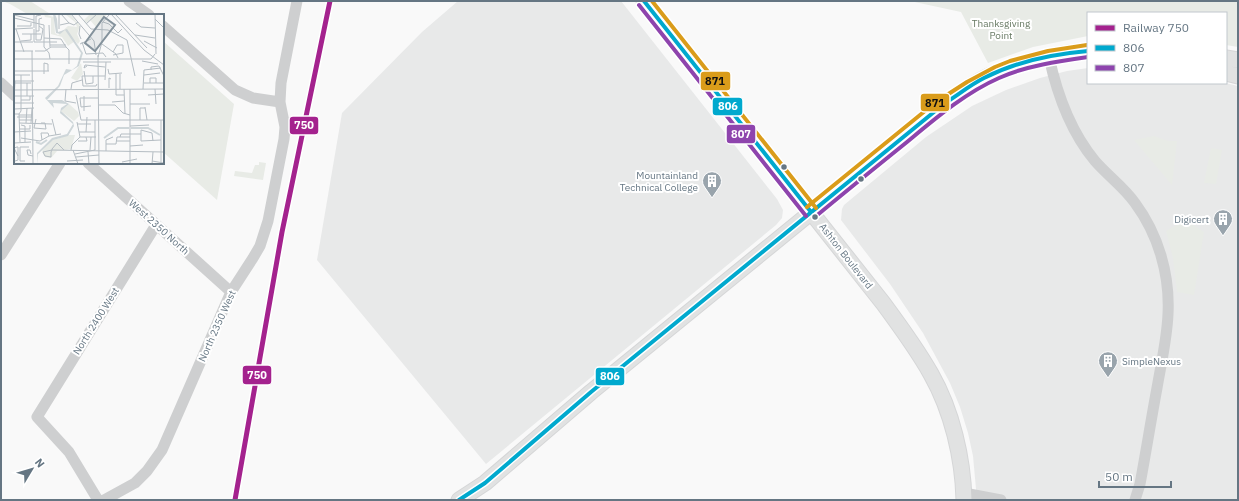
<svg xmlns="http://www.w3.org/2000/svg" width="1239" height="501" font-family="'IBM Plex Sans',sans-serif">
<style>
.built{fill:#e8e9e9}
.green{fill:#e8ebe6}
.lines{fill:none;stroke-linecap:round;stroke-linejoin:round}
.secondary-casing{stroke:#d5d6d7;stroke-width:17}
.street{stroke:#cecfd0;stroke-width:11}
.secondary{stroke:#e1e2e2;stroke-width:15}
.bus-1-casing{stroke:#fff;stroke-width:7}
.bus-2-casing{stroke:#fff;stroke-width:7}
.bus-3-casing{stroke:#fff;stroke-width:7}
.bus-1{stroke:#00a9ce;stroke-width:4}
.bus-2{stroke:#8e44ad;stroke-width:4}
.bus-3{stroke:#da9c1a;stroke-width:4}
.rail-1-casing{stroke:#fff;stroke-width:8}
.rail-1{stroke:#a4228e;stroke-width:5}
.bus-dot{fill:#657683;stroke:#fff;stroke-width:1.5}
.labels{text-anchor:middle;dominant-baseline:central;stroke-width:4;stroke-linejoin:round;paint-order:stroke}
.park-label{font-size:10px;fill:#687a64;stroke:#fff}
.poi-label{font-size:10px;fill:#657683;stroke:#fff;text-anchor:end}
.street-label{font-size:10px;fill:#657683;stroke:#fff}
.inset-river{fill:none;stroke:#ced6d9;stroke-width:2}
.inset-road{fill:none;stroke:#b5bdc3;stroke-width:1}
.view{fill:#84929c;fill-opacity:0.15;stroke:#84929c;stroke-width:2}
.inset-edge{fill:none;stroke:#657683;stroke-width:2}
.line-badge{stroke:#fff;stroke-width:1.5}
.badge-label{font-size:11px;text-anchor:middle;font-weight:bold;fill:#fff}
.pale-badge-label{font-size:11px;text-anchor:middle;font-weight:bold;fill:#111}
</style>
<rect width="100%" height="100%" fill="#f9f9f9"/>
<!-- built -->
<path class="built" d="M458,1H621L777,199L783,210L782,218L776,225L486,464L317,260L342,113L422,32Z
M1088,68V83H1225L1238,86V500H977L973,456L968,433L960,407L950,383L923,333L890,284L841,220L842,209L844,205L926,137L972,106L1006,90L1040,78L1067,71Z"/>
<!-- green -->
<path class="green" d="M2,1H30L52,15H29L10,4Z
M910,1H1238V47L1226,45V13H1088V36L1033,47L988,63L961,12Z
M163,41L234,104L217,200L163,152Z
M1154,136L1168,141H1177L1172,185L1134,140Z
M1211,148L1222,150L1216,184L1204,183Z
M259,162L266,163L263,180L234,176L235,171L252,173L255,165H259Z
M1186,220L1204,232L1194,295L1177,292L1173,258L1166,231Z"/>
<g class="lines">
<!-- secondary casing -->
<g class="secondary-casing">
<path id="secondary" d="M644,1L883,303C900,326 917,349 931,374C952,411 963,458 964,500
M1226,58L1238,60
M1226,73L1238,76
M459,500L485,483L591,392L945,103C962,92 979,79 998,72C1022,62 1063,52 1088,51"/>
</g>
<!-- street -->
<path class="street" d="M129,1L149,15
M163,26L235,90L253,98L280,102
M1049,57C1057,94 1070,131 1095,161C1108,176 1124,187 1135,203C1158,234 1170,274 1168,314C1167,339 1161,364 1157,388C1151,420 1146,452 1140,484L1135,500
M1,83L15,96
M88,163L231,292
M1,255L60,163
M964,493L1001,500
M98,500L69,452L37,417L156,225
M104,500L135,483L147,471L162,450L231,292L253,258L260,246L268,221L284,139L285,127L280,102L281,83L297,1"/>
<!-- secondary -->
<use href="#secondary" class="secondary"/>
<!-- bus-1 casing -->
<g class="bus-1-casing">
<path id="bus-1" d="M644,1L811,212
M459,500L485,483L591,392L945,103C958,95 970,85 984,78C1015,62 1053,54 1088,51"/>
</g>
<!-- bus-2 casing -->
<g class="bus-2-casing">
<path id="bus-2" d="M639,5L806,216
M815,217C845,192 876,167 907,142C936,118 965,93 999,78C1025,66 1060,61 1088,57"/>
</g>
<!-- bus-3 casing -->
<g class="bus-3-casing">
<path id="bus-3" d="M652,1L816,208
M807,207L936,102L967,82L995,67L1010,61L1048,51L1087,45"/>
</g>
<!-- bus-1 -->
<use href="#bus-1" class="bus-1"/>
<!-- bus-2 -->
<use href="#bus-2" class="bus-2"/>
<!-- bus-3 -->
<use href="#bus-3" class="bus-3"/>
<!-- rail-1 casing -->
<g class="rail-1-casing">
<path id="rail-1" d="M235,500L282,232L330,1"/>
</g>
<!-- rail-1 -->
<use href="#rail-1" class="rail-1"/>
</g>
<!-- icons -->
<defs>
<g id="building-pin" transform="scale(1)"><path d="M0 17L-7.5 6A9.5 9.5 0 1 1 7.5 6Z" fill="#99a4ac" stroke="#fff"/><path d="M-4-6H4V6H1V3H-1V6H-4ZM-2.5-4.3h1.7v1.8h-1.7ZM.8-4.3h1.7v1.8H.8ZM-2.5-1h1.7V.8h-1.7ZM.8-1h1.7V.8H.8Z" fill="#fff"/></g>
</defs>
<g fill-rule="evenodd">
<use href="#building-pin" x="712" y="181"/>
<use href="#building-pin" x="1223" y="219"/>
<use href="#building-pin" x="1108" y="361"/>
</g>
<!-- markers -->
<g class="bus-dot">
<circle cx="784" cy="167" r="3.5"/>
<circle cx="861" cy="179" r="3.5"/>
<circle cx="815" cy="217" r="3.5"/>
</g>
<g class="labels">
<!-- park labels -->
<g class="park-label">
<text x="1001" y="23">Thanksgiving<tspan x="1001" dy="12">Point</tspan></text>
</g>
<!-- poi labels -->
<g class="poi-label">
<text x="698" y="175">Mountainland<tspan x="698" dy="12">Technical College</tspan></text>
<text x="1209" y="219">Digicert</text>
<text x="1122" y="361" text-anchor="start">SimpleNexus</text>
</g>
<!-- street labels -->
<g class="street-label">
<text transform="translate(159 227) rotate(42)">West 2350 North</text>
<text transform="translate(846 256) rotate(52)">Ashton Boulevard</text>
<text transform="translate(96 321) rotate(-58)">North 2400 West</text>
<text transform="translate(217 326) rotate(-66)">North 2350 West</text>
</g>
</g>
<!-- overview -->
<g transform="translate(14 14)">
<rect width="150" height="150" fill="#f9f9f9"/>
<path d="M30,0L40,3L41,19L44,21L54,12L63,13L61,8L51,0H56L66,12L63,20L66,27L64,30L61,27L54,32L48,23L37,20V4L31,3ZM76,0H93L82,13L76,6L72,9L70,6ZM67,49L69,60L63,67L57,64ZM55,90L64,98L65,102L60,107L47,97ZM55,121H61L57,135L43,137L37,144L31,143L28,137L36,127Z" fill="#e8ebe6"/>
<path d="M39,0H41L43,5L44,18L53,15L69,39L65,52L50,61L46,72L33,86H48L55,90L47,97L59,108L60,112L54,122L39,126L24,140V150L23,139L38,124L53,120L59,110L46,99L47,94L53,90L39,89L40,94L31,84L44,72L52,55L58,56L63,52L67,39L51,16L46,20L42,19Z" fill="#ced6d9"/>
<path class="inset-river" d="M117,114H134L146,121M90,124L104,114H115M22,128L27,130L33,126"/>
<path class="inset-road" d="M45,0V15M47,0L55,9M57,0L80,27L82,41M64,0L77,15L94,16L113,26L121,62M97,0L130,36L150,51M101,0L133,34M141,0L142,40M0,1L20,6M0,4L30,11V33L35,39L36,45M141,5L150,14M89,8L95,10L104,19L108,15M122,9L127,13L141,14M72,10L83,0M35,11L36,33M46,11L55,9L60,11L64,8M3,12H17V9M25,12L29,15L27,26M66,12L65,20L67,25M20,14V0M0,15L19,14M2,15L10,38M22,17H25V5L28,4M8,20H27M121,21L141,24M30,24L47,25L52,33M27,26H22V2L27,1M7,27L17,26V20M130,27L143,34M0,28H19M20,28H43M20,28V15M68,28L72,40L89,39L92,43M66,30L77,25M88,30L102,40L104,44M36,31H52M52,33L55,36V50M0,37H19M18,37L19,150M21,37H31L37,33H52M99,38L103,31H109V39L99,41M84,41L85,150M84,43L88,28V9L95,1M0,45H137L141,40M128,47L144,50M69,48H97M73,52L70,54L71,51L91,53M94,55L95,60L108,59M137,56V53L145,52L150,62M0,57H35M70,57L72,70L79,69V62M30,60V49L34,50V57M102,60V81H110M106,60V75M0,61H16M130,61L146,59M91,66L92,48M0,67H20M0,69H17M13,69V82M130,69H150M136,69V64H142V69M83,70L82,72H69L68,62H91M95,74V64L97,65M52,75L51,87L62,89M57,75L58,69L68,66M110,75L111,100M116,75V150M129,75L130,56L147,54M141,75L142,90M0,76L150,75M62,81L67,106H150M134,81L150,80M0,82H20M70,82V97M0,85L1,67M7,86H16V82M98,88L110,87M0,89H20M116,90H136M85,91H101L109,99L116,101M77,92L67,93L66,84H84M131,93L133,106M0,95L20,94M0,100H5L7,97V61M5,100L6,128M5,101H18M3,103H18M22,105L20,114L32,115L31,109H27M38,105L42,121M5,106H18M126,106V94H131M147,106V150M5,109L38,110M12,109L13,94M17,109L18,94M63,110H77M7,111L11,112V128M116,112L135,111M6,115H16V111M0,118L17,117M65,118H81M72,118L73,103M66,123H82M106,123L107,120H127M7,124L26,127L35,122L47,120M28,126L27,119H34L35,122M64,127H73L72,123M103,127H116M139,127L138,119L127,116V127L147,126M0,129L17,128M92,130H102L103,123H116M116,132L129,131M50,136L43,129L38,135V136L37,138V143L31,142L29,138L38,136L150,138M57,136L58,131L66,123L63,108M59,136L64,150M76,136L77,123M81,136V106M92,137V126L99,123M74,138L75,150M17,140L16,136H13L14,141L19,142M61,140L81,136M62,143L85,141M1,147L4,146V133H3L0,134L4,142M11,147H6V133H15M53,147L69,146M138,147L150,149M108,148L123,145M138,150L139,138"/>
<path class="view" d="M90,3L101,11L81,37L71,29Z"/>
<rect width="150" height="150" class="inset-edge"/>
</g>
<g class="line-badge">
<rect x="700" y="71" width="31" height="20" rx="4" fill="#da9c1a"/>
<rect x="920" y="93" width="30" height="19" rx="4" fill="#da9c1a"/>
<rect x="712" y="97" width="31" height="19" rx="4" fill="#00a9ce"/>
<rect x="289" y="116" width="30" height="19" rx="4" fill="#a4228e"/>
<rect x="726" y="124" width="30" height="20" rx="4" fill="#8e44ad"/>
<rect x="242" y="365" width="30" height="20" rx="4" fill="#a4228e"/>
<rect x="595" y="367" width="30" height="19" rx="4" fill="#00a9ce"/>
</g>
<g class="badge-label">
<text x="728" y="110">806</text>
<text x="304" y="129">750</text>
<text x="741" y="138">807</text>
<text x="257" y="379">750</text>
<text x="610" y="380">806</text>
</g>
<g class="pale-badge-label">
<text x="715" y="85">871</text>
<text x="935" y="107">871</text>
</g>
<!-- border -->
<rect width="1239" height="501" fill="none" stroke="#657683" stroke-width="4"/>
<!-- legend -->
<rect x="1087" y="12" width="140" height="72" fill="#ffffff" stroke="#c1c8cd"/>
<rect x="1095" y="25" width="20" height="6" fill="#a4228e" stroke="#c1c8cd"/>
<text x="1123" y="32" font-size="12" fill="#657683">Railway 750</text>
<rect x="1095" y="45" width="20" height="6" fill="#00a9ce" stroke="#c1c8cd"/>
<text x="1123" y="52" font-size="12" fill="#657683">806</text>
<rect x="1095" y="65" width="20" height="6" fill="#8e44ad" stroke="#c1c8cd"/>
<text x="1123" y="72" font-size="12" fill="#657683">807</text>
<!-- north arrow -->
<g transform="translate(32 469) rotate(52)" stroke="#ffffff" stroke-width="3" paint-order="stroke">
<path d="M0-3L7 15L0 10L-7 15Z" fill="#657683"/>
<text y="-6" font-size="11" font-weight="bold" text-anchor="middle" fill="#657683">N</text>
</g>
<!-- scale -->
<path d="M1099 481v6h72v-6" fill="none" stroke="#657683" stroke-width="2"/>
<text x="1105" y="481" font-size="12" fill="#657683" stroke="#ffffff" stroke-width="3" paint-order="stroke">50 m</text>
</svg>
